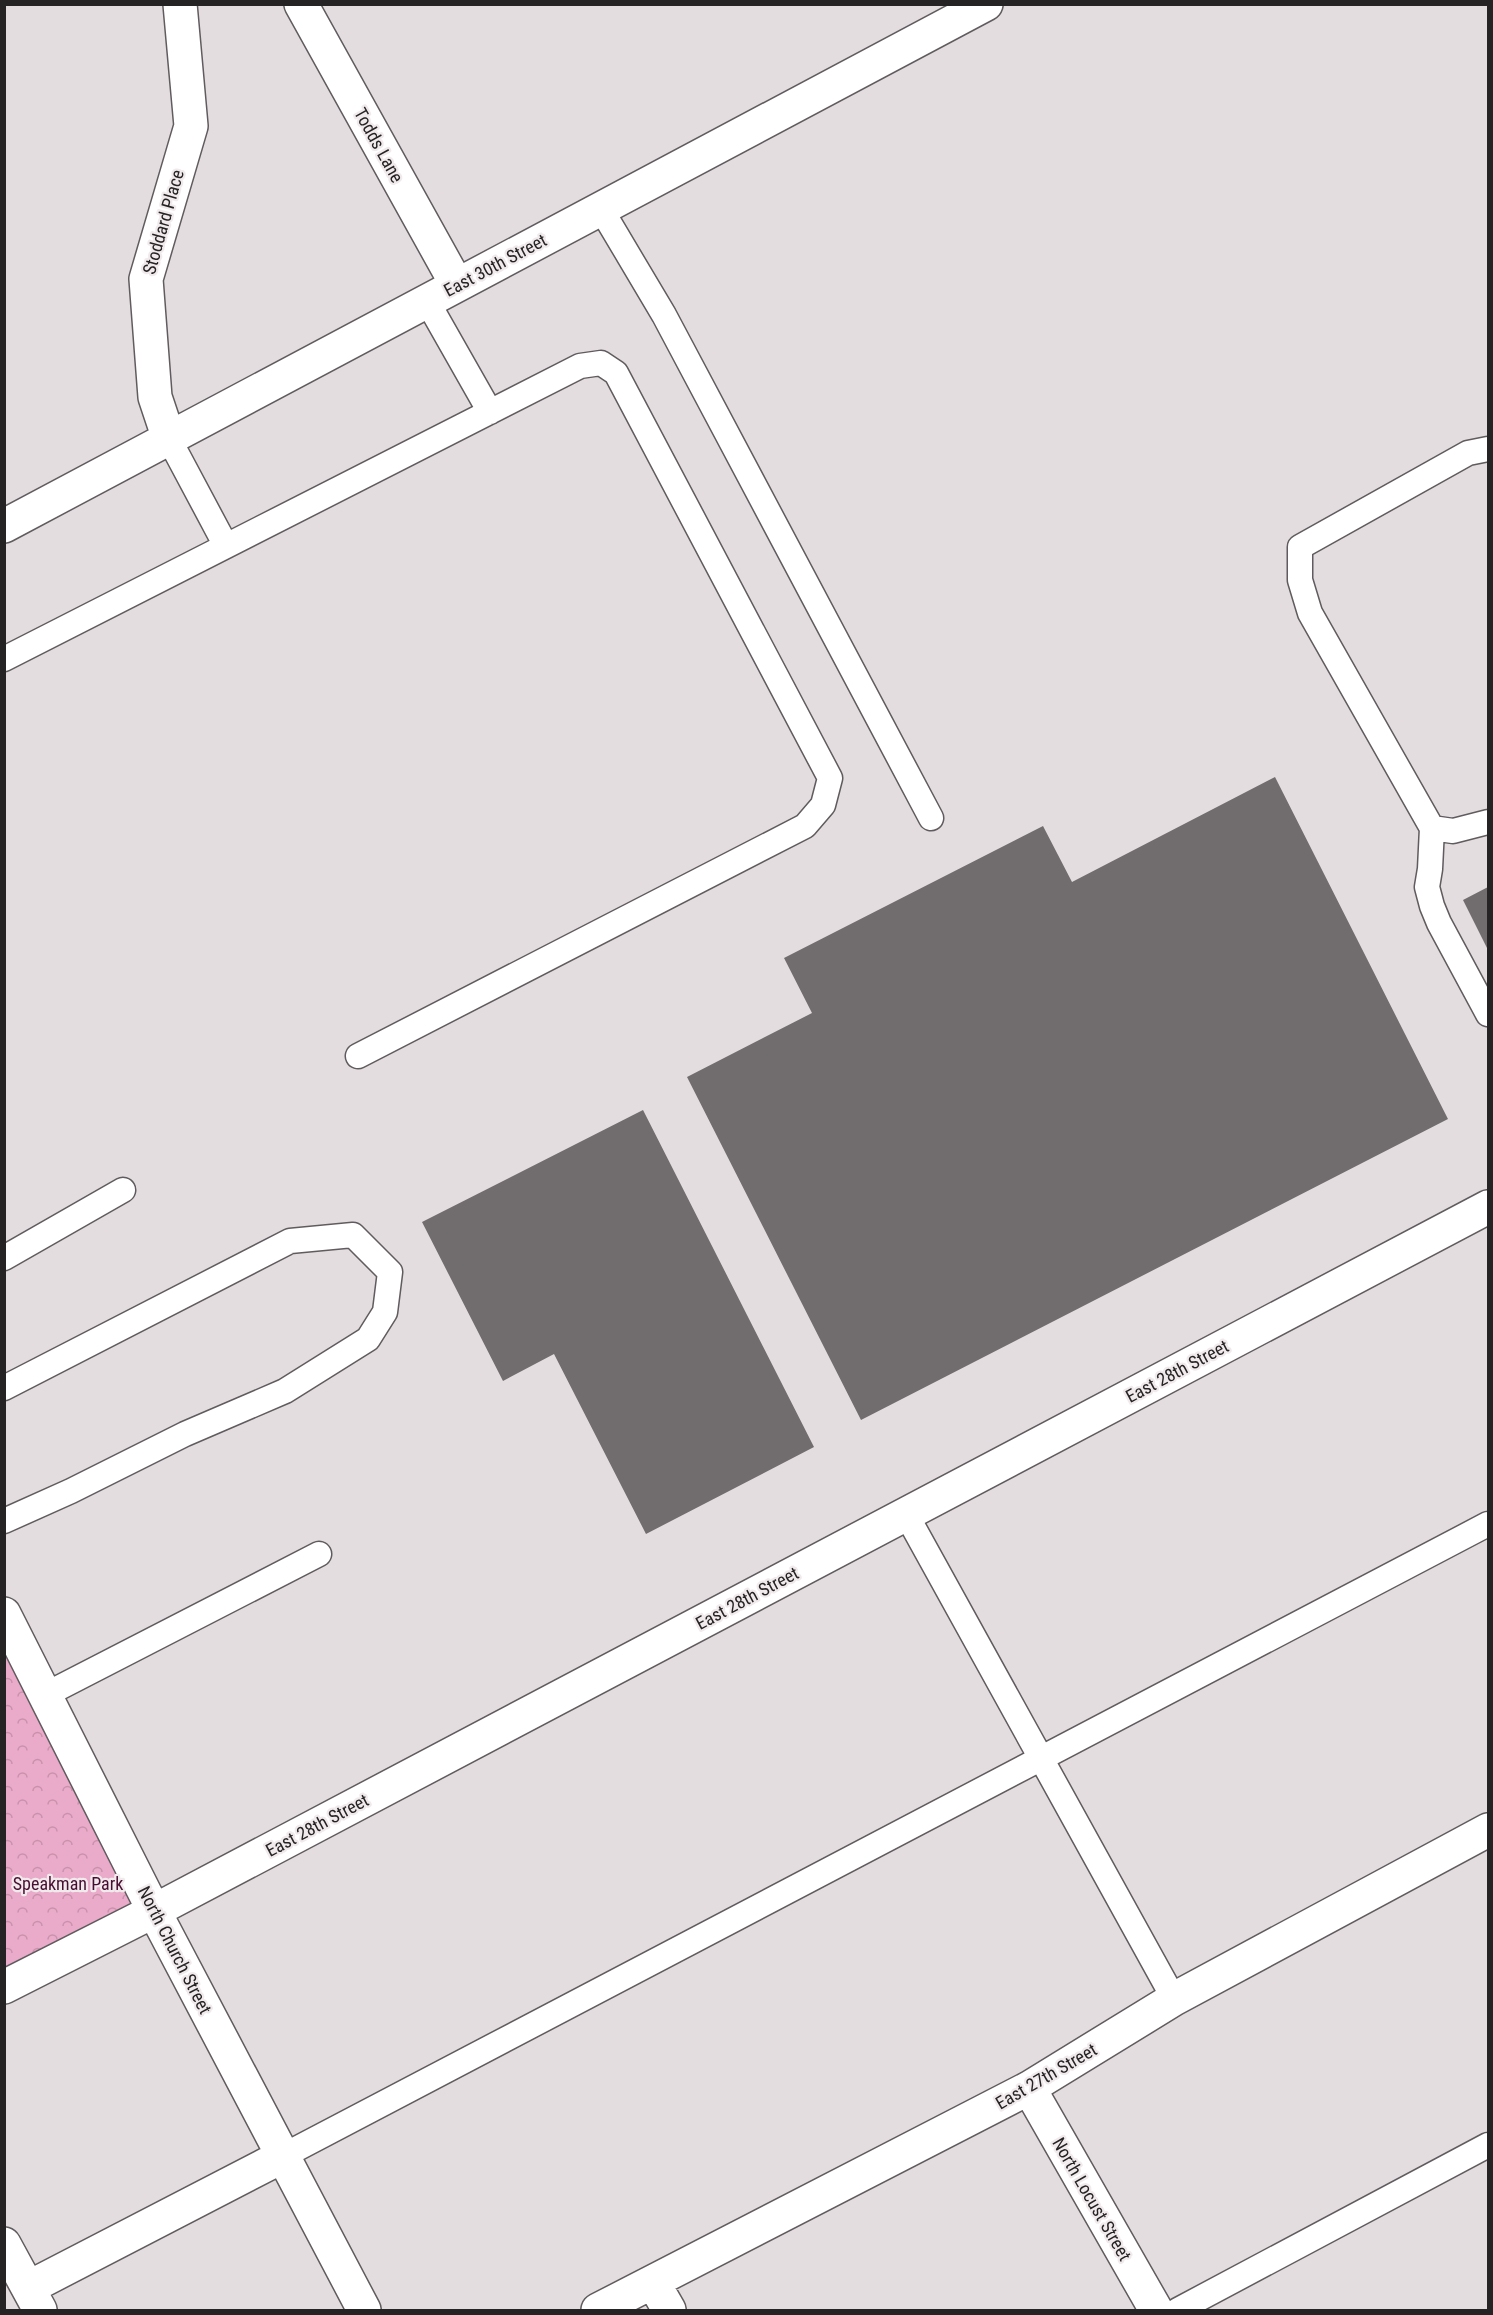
<svg xmlns="http://www.w3.org/2000/svg" width="1493" height="2315" font-family="'Roboto Condensed',sans-serif">
<style>
.forest{fill:url(#forest-crowns)}
.building{fill:#716c6e}
.lines{fill:none;stroke-linecap:round;stroke-linejoin:round}
.lane-casing{stroke:#605b5e;stroke-width:27}
.street-casing{stroke:#605b5e;stroke-width:36}
.lane{stroke:#fff;stroke-width:24}
.street{stroke:#fff;stroke-width:33}
.labels{text-anchor:middle;dominant-baseline:central;stroke-width:4.5;stroke-linejoin:round;paint-order:stroke}
.street-label{font-size:18px;fill:#262324;stroke:#f1eaed}
.park-label{font-size:18px;fill:#490d31;stroke:#f1eaed}
</style>
<defs>
<pattern id="forest-crowns" width="20" height="18" patternUnits="userSpaceOnUse" patternTransform="scale(1.5)"><rect width="20" height="18" fill="#eaaac9"/><path d="M2 6a3 3 0 1 1 6 0M12 15a3 3 0 1 1 6 0" fill="none" stroke="#c992ac"/></pattern>
</defs>
<rect width="100%" height="100%" fill="#e3dde0"/>
<!-- forest -->
<path class="forest" d="M4,1614L154,1911L4,1989Z"/>
<!-- building -->
<path class="building" d="M1275,777L1448,1119L861,1420L687,1077L812,1013L784,958L1043,826L1072,882Z
M1488,887V950L1463,900Z
M643,1110L814,1447L646,1534L554,1354L503,1381L422,1222Z"/>
<g class="lines">
<!-- lane casing -->
<g class="lane-casing">
<path id="lane" d="M601,209L664,315L931,818
M427,301L490,412
M169,439L226,546
M1488,449L1468,453L1300,547V580L1310,613L1432,828L1453,831L1488,822
M4,659L580,366L601,363L616,373L830,778L823,805L805,826L358,1056
M1432,828L1430,869L1427,887L1432,906L1439,923L1488,1014
M4,1258L123,1190
M4,1388L290,1241L353,1235L390,1272L385,1312L368,1339L285,1391L185,1434L71,1491L4,1521
M906,1514L1174,1999
M45,1695L319,1554
M283,2156L1488,1524
M1178,2310L1488,2145"/>
</g>
<!-- street casing -->
<g class="street-casing">
<path id="street" d="M301,4L457,285
M169,439L155,397L146,279L191,126L180,4
M4,526L986,4
M4,1614L154,1911L364,2310
M4,1987L154,1911L1488,1207
M1029,2088L1156,2310
M4,2244L40,2310
M653,2282L669,2310
M28,2288L283,2156
M598,2310L1029,2088L1174,1999L1488,1830"/>
</g>
<!-- lane -->
<use href="#lane" class="lane"/>
<!-- street -->
<use href="#street" class="street"/>
</g>
<g class="labels">
<!-- street labels -->
<g class="street-label">
<text transform="translate(379 145) rotate(61)">Todds Lane</text>
<text transform="translate(163 222) rotate(-74)">Stoddard Place</text>
<text transform="translate(495 265) rotate(-28)">East 30th Street</text>
<text transform="translate(1177 1371) rotate(-28)">East 28th Street</text>
<text transform="translate(747 1598) rotate(-28)">East 28th Street</text>
<text transform="translate(317 1825) rotate(-28)">East 28th Street</text>
<text transform="translate(175 1950) rotate(63)">North Church Street</text>
<text transform="translate(1046 2076) rotate(-30)">East 27th Street</text>
<text transform="translate(1092 2199) rotate(60)">North Locust Street</text>
</g>
<!-- park labels -->
<g class="park-label">
<text x="68" y="1883">Speakman Park</text>
</g>
</g>
<!-- border -->
<rect width="1493" height="2315" fill="none" stroke="#262324" stroke-width="12"/>
</svg>
